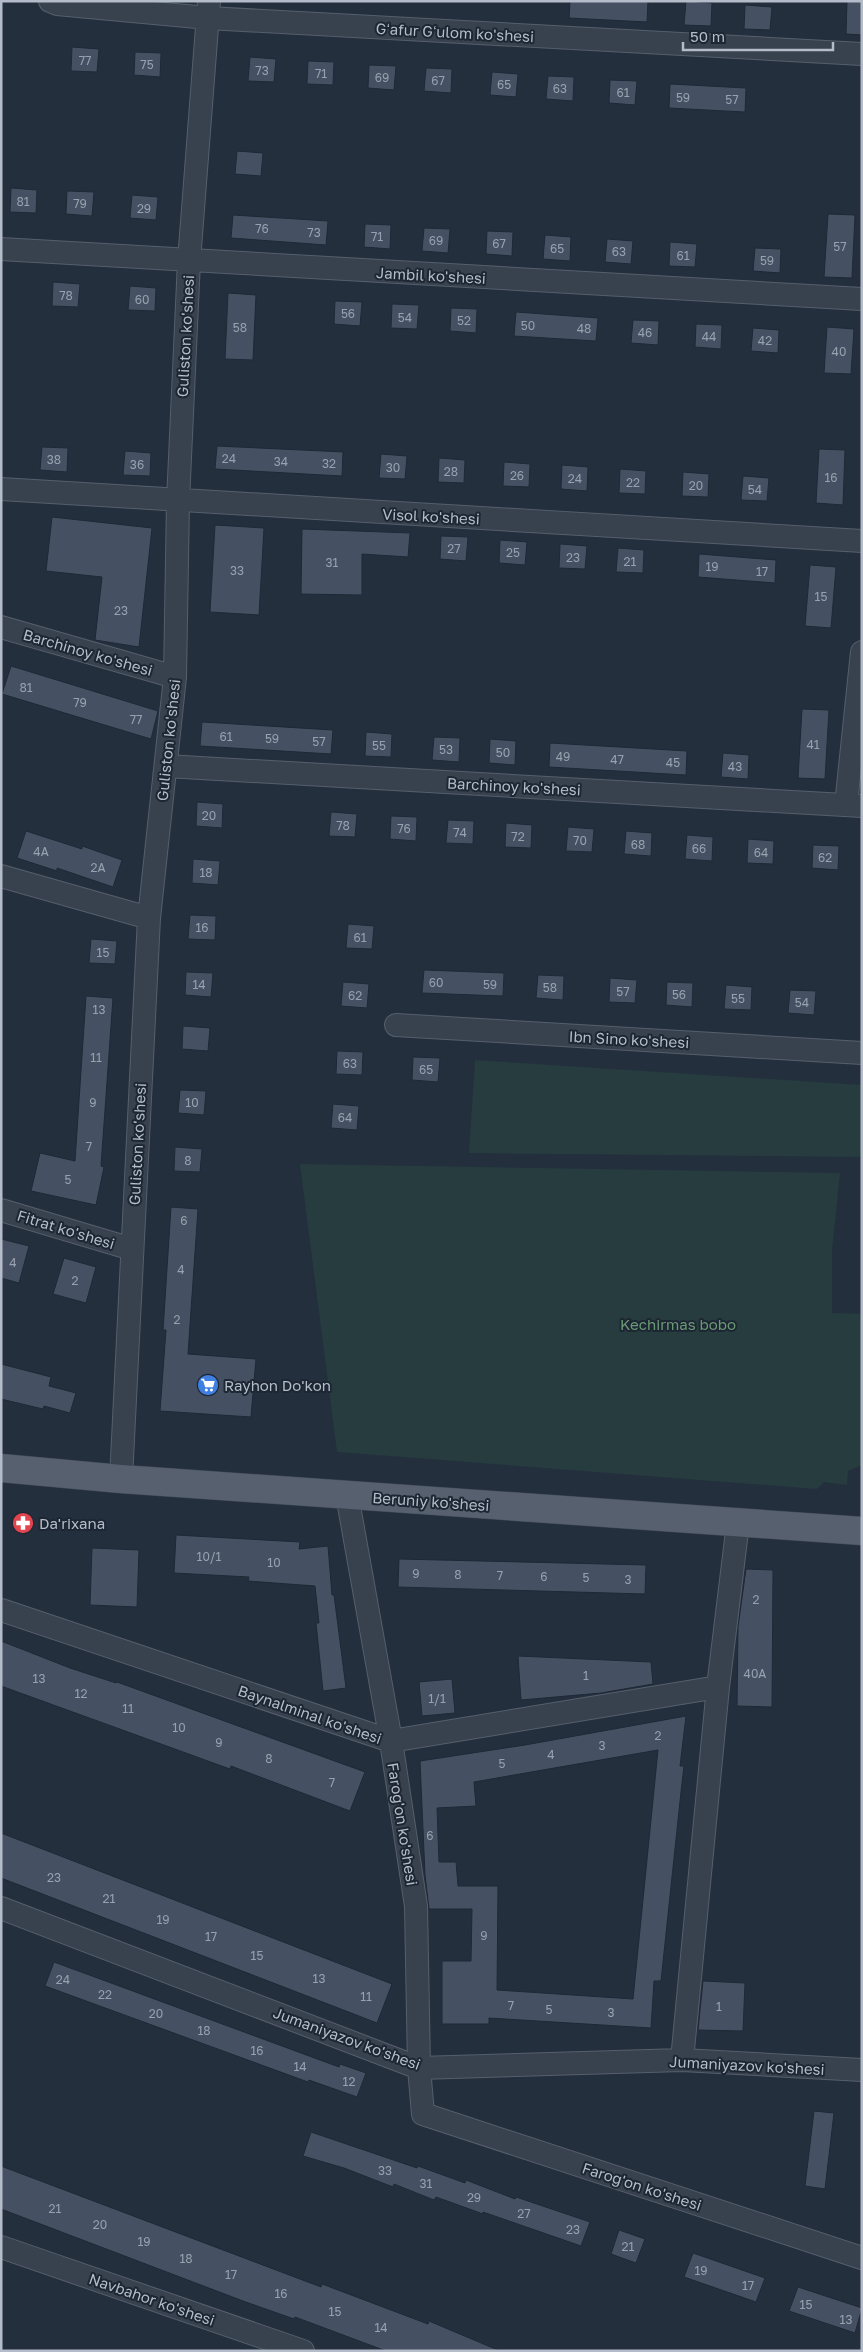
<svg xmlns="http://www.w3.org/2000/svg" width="863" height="2352" font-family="'Golos Text',sans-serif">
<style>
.green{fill:#263c3f}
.building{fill:#455162;stroke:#1f2835;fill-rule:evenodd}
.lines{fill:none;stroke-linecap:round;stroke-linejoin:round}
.street-casing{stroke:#565f6c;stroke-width:24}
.primary-casing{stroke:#414a57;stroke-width:29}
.street{stroke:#38414e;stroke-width:22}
.primary{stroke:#56606e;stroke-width:28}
.labels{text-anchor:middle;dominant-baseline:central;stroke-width:4;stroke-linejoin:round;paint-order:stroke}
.number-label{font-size:12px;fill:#98a1af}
.street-label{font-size:15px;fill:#b4bcc9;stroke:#1d2633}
.park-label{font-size:15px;fill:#6b9a76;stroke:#1d2633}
.poi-label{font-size:15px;fill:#b4bcc9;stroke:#1d2633;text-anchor:start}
</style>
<rect width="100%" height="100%" fill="#242f3e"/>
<!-- green -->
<path class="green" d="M475,1060L862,1085V1157L469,1153Z
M300,1164L840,1173L832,1251V1313L862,1314V1465L848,1471L847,1485L824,1482L817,1489L337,1452Z"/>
<!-- building -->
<path class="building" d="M570,1H648L647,22L569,18Z
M686,1L712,3L711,26L684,25Z
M847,1H862V35L846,34Z
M745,5L772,7L770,30L744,29Z
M72,47L99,49L97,72L71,71Z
M135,52L161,53L160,77L134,75Z
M250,57L276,59L274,82L248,81Z
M308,61L334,62L333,85L307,84Z
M369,65L396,66L394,90L368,88Z
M426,68L452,69L451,93L424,91Z
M492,72L518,74L516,97L490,95Z
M548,76L574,77L573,101L546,99Z
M610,80L637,81L635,105L609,103Z
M670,84L746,88L745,112L669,108Z
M237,151L263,153L261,176L235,174Z
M11,188L37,190L36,213L10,212Z
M67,191L94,192L92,216L66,214Z
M132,195L158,197L156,220L130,218Z
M828,214L855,215L852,278L824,277Z
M233,215L328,221L326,245L231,238Z
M365,224L391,225L390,249L364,247Z
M424,228L450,229L448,253L422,251Z
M487,231L513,232L512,256L486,254Z
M545,235L571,237L570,261L543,259Z
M607,239L633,241L631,264L605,262Z
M670,242L697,244L695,267L669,266Z
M755,248L781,249L780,273L753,271Z
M53,282L80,284L78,307L52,306Z
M130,286L156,288L155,311L128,310Z
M228,293L256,295L253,360L225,359Z
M335,301L362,302L360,326L334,324Z
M392,304L419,305L417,329L391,328Z
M451,308L477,309L476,333L450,331Z
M516,312L598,318L596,341L514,336Z
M633,320L659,321L658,345L631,343Z
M696,324L722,325L721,349L695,347Z
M827,327L854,329L851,374L824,373Z
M753,328L779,330L778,353L751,351Z
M217,446L343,452L342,476L215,469Z
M42,447L68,448L67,472L40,470Z
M819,449L845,450L843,505L816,503Z
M125,451L151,453L150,476L123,475Z
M381,454L407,456L405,479L379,478Z
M439,458L465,460L464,483L438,482Z
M504,462L530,464L529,487L503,486Z
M562,465L588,467L587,491L561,489Z
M620,469L646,471L645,494L619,493Z
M683,472L709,474L708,497L682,496Z
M743,476L769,478L767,501L741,500Z
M52,517L152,528L139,647L95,640L102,577L46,571Z
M215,525L264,528L259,615L210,612Z
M302,529L410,533L408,557L362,554V595L301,594Z
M441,536L468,537L466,561L440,559Z
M500,540L527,542L525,565L499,563Z
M560,544L587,546L585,569L559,568Z
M618,548L644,550L643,573L616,572Z
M699,554L776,560L775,583L698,577Z
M810,565L836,567L831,628L805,626Z
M11,666L158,711L151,739L2,694Z
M802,709L829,710L825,779L798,778Z
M202,722L333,730L331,754L200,746Z
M366,732L392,734L391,757L365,756Z
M434,737L460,738L459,762L432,760Z
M490,739L516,741L515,765L489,763Z
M550,743L687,751L686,775L549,767Z
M723,753L749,755L748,779L721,777Z
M197,802L223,804L222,828L196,826Z
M331,812L357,814L355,837L329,836Z
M391,816L417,817L416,841L390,839Z
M448,820L474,821L473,844L446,843Z
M506,823L532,825L531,848L505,847Z
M568,827L594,829L592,852L566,851Z
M26,831L82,849V846L122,860L113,887L57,868V871L17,858Z
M626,831L652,833L651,856L624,854Z
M687,835L713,837L712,861L685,859Z
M748,839L774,841L773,864L747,863Z
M813,845L839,846L838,870L812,868Z
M193,859L220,861L218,885L192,883Z
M190,915L216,916L215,940L188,939Z
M348,924L374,926L372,949L346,948Z
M91,939L117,941L115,964L89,963Z
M424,970L504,973L503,996L422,993Z
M186,972L213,973L211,997L185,995Z
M538,975L564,976L563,1000L536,998Z
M610,978L637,980L635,1003L609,1002Z
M343,982L369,984L367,1008L341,1006Z
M667,982L693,983L692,1007L666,1005Z
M726,985L752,987L751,1010L724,1009Z
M790,990L816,991L814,1015L788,1013Z
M86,996L113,998L101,1166L104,1167L96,1205L31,1191L40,1153L75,1161Z
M183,1026L210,1028L208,1051L182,1049Z
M337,1051L363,1052L362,1075L336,1074Z
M413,1057L440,1058L438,1082L412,1080Z
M180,1090L206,1091L204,1115L178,1113Z
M333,1104L359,1106L357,1130L331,1128Z
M175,1147L202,1149L200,1172L174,1171Z
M171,1207L198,1209L188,1354L256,1359L251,1417L160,1411L166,1330H163Z
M1,1239L29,1246L19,1283L1,1278Z
M64,1258L96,1267L86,1303L53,1294Z
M1,1364L51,1377L49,1386L76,1393L70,1413L44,1406L43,1409L1,1399Z
M176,1535L300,1542L299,1549L328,1546L332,1595H334L346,1688L323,1691L316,1623H319L315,1586L248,1581L249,1577L174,1573Z
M92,1548L139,1550L137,1607L90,1605Z
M399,1559L646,1565L645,1594L398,1587Z
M746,1569L773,1570L772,1707L737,1706L738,1627Z
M1,1641L70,1668L116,1683L117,1682L365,1772L350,1811L231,1766L230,1769L1,1686Z
M518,1656L651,1662L653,1684L601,1693L521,1700Z
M452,1679L455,1713L422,1716L419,1682Z
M686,1716L680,1766H684L681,1792L661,1981H654L651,2028L489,2018V2024H442V1961H471L472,1909H429L425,1875L420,1761L525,1745ZM658,1750L633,1999L497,1990L498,1886H458L456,1862H439L437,1808L476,1806L474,1782Z
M1,1833L392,1984L377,2023L1,1878Z
M54,1962L339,2067L340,2064L366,2073L357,2097L309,2080L308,2082L45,1986Z
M703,1981L745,1983L743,2031L698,2030Z
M814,2111L834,2113L825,2189L805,2186Z
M311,2132L417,2168L418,2166L465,2183L466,2180L515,2199L516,2197L590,2222L581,2246L483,2212V2214L436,2197L434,2200L394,2184L393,2187L344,2168L303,2156Z
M1,2166L321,2287L322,2284L428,2324L429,2321L500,2351H386L295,2317L294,2319L243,2301L1,2209Z
M619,2230L645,2239L636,2263L611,2254Z
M693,2253L765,2278L756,2302L684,2277Z
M798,2287L862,2308L855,2333L789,2311Z"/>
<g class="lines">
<!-- street casing -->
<g class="street-casing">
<path id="street" d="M50,1L57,4L208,18L862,54
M1,249L862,299
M1,489L862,541
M1,627L175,677
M166,766L862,806
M846,805L862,652
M1,876L149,918
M396,1025L862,1053
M1,1210L132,1249
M121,1479L149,918L175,677L178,501L189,261L209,1
M347,1495L391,1741L416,1906L419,2068L423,2114L862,2258
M1,1610L391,1741L718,1687
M1,1908L419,2068L682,2060L862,2070
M682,2060L718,1687L738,1523
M1,2247L303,2351"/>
</g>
<!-- primary casing -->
<g class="primary-casing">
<path id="primary" d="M1,1468L121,1479L862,1531"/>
</g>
<!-- street -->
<use href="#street" class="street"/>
<!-- primary -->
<use href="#primary" class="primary"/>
</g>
<!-- icons -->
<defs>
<g id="supermarket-disc" transform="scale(1.125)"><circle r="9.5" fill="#3f7fe0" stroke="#1d2633"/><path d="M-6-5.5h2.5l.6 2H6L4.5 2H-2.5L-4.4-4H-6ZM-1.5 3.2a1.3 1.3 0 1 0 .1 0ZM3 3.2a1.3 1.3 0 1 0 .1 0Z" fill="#fff"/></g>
<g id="pharmacy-disc" transform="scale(1.125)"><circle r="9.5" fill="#e0444e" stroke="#1d2633"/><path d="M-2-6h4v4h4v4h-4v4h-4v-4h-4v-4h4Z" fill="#fff"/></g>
</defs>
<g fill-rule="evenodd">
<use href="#supermarket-disc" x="208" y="1385"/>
<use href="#pharmacy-disc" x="23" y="1523"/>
</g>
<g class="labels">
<!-- number labels -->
<g class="number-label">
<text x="85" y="60">77</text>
<text x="147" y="64">75</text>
<text x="262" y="70">73</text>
<text x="321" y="73">71</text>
<text x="382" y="77">69</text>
<text x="438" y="80">67</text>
<text x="504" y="84">65</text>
<text x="560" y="88">63</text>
<text x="623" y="92">61</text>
<text x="683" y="97">59</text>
<text x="732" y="99">57</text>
<text x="23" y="201">81</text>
<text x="80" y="203">79</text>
<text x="144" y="208">29</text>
<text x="262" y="228">76</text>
<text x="314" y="232">73</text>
<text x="377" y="236">71</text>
<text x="436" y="240">69</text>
<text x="499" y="243">67</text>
<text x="840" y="246">57</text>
<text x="557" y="248">65</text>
<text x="619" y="251">63</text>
<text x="683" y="255">61</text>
<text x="767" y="260">59</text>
<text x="66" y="295">78</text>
<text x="142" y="299">60</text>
<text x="348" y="313">56</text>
<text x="405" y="317">54</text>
<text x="464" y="320">52</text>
<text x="528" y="325">50</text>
<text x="240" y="327">58</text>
<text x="584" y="328">48</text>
<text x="645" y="332">46</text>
<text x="709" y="336">44</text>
<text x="765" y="340">42</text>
<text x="839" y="351">40</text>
<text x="229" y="458">24</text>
<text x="54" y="459">38</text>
<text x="281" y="461">34</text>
<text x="329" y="463">32</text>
<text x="137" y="464">36</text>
<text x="393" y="467">30</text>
<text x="451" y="471">28</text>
<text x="517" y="475">26</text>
<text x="831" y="477">16</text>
<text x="575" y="478">24</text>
<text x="633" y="482">22</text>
<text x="696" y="485">20</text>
<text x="755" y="489">54</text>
<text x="454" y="548">27</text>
<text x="513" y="552">25</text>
<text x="573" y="557">23</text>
<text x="630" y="561">21</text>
<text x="332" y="562">31</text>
<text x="712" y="566">19</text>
<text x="237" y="570">33</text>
<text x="762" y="571">17</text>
<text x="821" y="596">15</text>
<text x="121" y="610">23</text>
<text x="26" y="687">81</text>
<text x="80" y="702">79</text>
<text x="136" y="719">77</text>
<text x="226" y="736">61</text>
<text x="272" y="738">59</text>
<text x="319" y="741">57</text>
<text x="813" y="744">41</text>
<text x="379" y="745">55</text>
<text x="446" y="749">53</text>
<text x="503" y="752">50</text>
<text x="563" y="756">49</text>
<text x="617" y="759">47</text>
<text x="673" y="762">45</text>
<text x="735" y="766">43</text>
<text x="209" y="815">20</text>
<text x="343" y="825">78</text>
<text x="404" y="828">76</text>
<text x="460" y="832">74</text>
<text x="518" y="836">72</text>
<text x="580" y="840">70</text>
<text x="638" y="844">68</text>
<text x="699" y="848">66</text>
<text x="41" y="851">4A</text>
<text x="761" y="852">64</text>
<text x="825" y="857">62</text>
<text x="98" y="867">2A</text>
<text x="206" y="872">18</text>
<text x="202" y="927">16</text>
<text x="360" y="937">61</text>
<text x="103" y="952">15</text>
<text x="436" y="982">60</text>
<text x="199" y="984">14</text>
<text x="490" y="984">59</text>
<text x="550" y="987">58</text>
<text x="623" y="991">57</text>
<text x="679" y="994">56</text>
<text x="355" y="995">62</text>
<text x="738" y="998">55</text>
<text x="802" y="1002">54</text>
<text x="99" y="1009">13</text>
<text x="96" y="1057">11</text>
<text x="350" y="1063">63</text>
<text x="426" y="1069">65</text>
<text x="93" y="1102">9</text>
<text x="192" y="1102">10</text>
<text x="345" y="1117">64</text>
<text x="89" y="1146">7</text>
<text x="188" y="1160">8</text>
<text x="68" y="1179">5</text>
<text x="184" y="1220">6</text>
<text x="13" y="1262">4</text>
<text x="181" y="1269">4</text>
<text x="75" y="1280">2</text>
<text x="177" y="1319">2</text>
<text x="209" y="1556">10/1</text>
<text x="274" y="1562">10</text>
<text x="416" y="1573">9</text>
<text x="458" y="1574">8</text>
<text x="500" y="1575">7</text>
<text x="544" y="1576">6</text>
<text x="586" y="1577">5</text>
<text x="628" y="1579">3</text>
<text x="756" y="1599">2</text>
<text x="755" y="1673">40A</text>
<text x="586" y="1675">1</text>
<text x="39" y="1678">13</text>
<text x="81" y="1693">12</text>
<text x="437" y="1698">1/1</text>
<text x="128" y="1708">11</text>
<text x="179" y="1727">10</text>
<text x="658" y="1735">2</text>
<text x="219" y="1742">9</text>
<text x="602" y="1745">3</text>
<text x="551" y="1754">4</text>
<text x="269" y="1758">8</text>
<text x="502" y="1763">5</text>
<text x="332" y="1782">7</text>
<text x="430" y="1835">6</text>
<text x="54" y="1877">23</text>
<text x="109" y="1898">21</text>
<text x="163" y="1919">19</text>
<text x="484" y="1935">9</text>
<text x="211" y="1936">17</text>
<text x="257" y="1955">15</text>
<text x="319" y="1978">13</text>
<text x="63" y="1979">24</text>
<text x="105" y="1994">22</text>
<text x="366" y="1996">11</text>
<text x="511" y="2005">7</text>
<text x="719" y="2006">1</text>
<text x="549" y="2009">5</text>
<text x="611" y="2012">3</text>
<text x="156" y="2013">20</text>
<text x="204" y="2030">18</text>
<text x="257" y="2050">16</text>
<text x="300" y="2066">14</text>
<text x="349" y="2081">12</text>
<text x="385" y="2170">33</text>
<text x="426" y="2183">31</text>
<text x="474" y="2197">29</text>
<text x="55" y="2208">21</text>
<text x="524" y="2213">27</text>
<text x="100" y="2224">20</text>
<text x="573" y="2229">23</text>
<text x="144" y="2241">19</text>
<text x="628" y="2246">21</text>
<text x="186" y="2258">18</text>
<text x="701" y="2270">19</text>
<text x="231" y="2274">17</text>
<text x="748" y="2285">17</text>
<text x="281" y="2293">16</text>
<text x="806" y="2304">15</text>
<text x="335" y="2311">15</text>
<text x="846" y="2319">13</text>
<text x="381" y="2327">14</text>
</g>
<!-- street labels -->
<g class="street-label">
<text transform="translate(455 32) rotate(3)">Gʻafur Gʻulom ko'shesi</text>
<text transform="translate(431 275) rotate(3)">Jambil ko'shesi</text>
<text transform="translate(185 336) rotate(-87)">Guliston ko'shesi</text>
<text transform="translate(431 516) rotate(3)">Visol ko'shesi</text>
<text transform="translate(88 652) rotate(16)">Barchinoy ko'shesi</text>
<text transform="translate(168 740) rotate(-84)">Guliston ko'shesi</text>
<text transform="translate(514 786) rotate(3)">Barchinoy ko'shesi</text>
<text transform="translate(629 1039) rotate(3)">Ibn Sino ko'shesi</text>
<text transform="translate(137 1144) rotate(-87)">Guliston ko'shesi</text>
<text transform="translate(66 1229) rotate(17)">Fitrat ko'shesi</text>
<text transform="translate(431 1501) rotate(4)">Beruniy ko'shesi</text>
<text transform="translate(310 1714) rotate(19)">Baynalminal ko'shesi</text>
<text transform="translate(403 1824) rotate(81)">Farog'on ko'shesi</text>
<text transform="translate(347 2038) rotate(20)">Jumaniyazov ko'shesi</text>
<text transform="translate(747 2065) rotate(3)">Jumaniyazov ko'shesi</text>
<text transform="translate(642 2186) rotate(18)">Farog'on ko'shesi</text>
<text transform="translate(152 2299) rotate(19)">Navbahor ko'shesi</text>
</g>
<!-- park labels -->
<g class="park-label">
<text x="678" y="1324">Kechirmas bobo</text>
</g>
<!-- poi labels -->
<g class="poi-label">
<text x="224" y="1385">Rayhon Do'kon</text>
<text x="39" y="1523">Da'rixana</text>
</g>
</g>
<!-- border -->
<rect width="863" height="2352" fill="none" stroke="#b4bcc9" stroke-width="5"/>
<!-- scale -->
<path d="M683 42v8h150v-8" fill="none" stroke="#b4bcc9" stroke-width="2.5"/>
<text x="690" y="42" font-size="15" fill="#b4bcc9" stroke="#1d2633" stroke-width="4" paint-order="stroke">50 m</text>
</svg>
